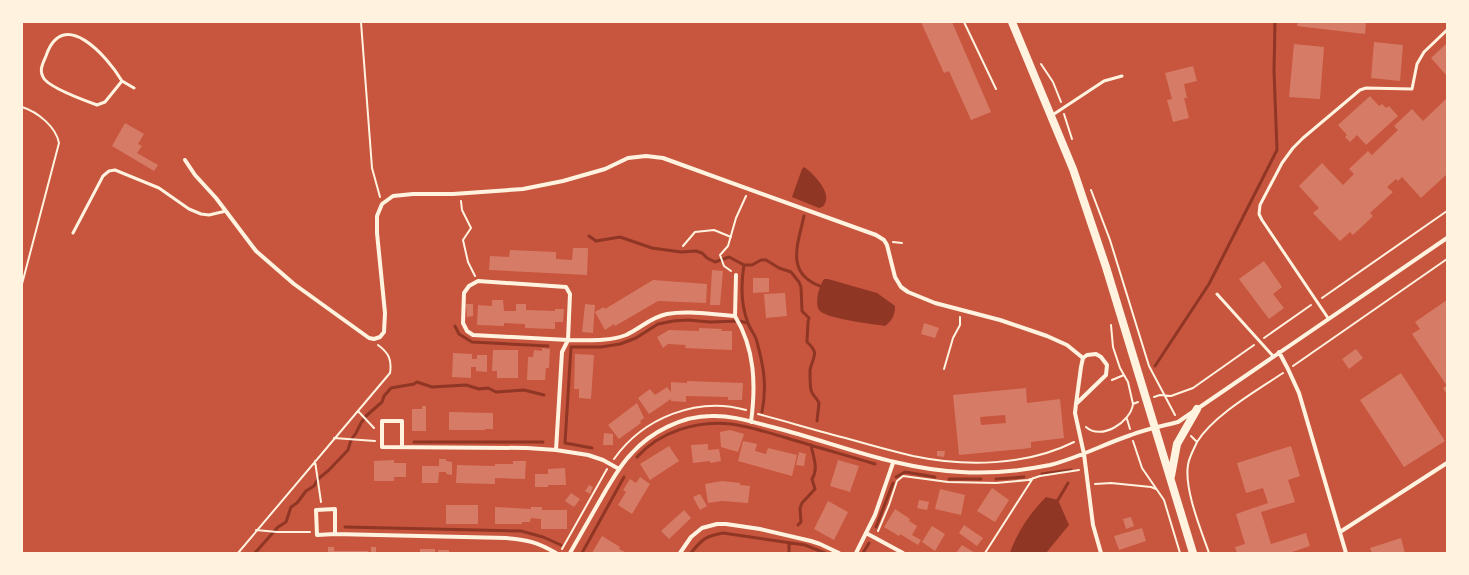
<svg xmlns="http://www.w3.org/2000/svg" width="1469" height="575" font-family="Ubuntu,sans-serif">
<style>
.water{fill:#8f3625}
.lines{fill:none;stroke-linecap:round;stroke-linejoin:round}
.stream{stroke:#8f3625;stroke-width:3}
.building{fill:#d67c66;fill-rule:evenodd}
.path{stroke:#fff3e0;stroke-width:2}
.service{stroke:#fff3e0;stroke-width:3}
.minor{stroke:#fff3e0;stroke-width:4}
.secondary{stroke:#fff3e0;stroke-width:8}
</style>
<rect width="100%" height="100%" fill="#c8553d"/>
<!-- water -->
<path class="water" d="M804,167C813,173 833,193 824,205C823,207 821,207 819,208L792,197L802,169Z
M824,279H828L877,293L895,306C895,315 892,321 885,326C873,324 828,319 820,311C816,307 817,299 818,293C820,288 821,283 824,279Z
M1046,497L1058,500L1069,525L1046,553H1010C1017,532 1031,512 1046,497Z"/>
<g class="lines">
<!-- stream -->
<path class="stream" d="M804,216C798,244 785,273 820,286
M589,236L596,241L620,237L652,248L681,252L696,251L702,253L707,258L715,262L729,257L744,265H752L761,260H766L779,268L791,272L799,282L801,287L802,311L809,318
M744,265C741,283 741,305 748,323C750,330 756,335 757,342C764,367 767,387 762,412
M809,318L808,322L807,342C820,354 813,356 810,370C810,375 810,385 811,390C812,395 817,398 819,403L817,421
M455,326L459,334L472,342L548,346
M1155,366L1209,284L1277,150L1274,71L1275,22
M414,442H543
M592,448L565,443L571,347H601L620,344L636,338L658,324L673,321L688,320L710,322L739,321L748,323
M637,457C659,432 697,420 731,424C749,426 769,433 787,438C816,447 845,455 875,464
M1042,474L1071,470
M896,477L905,472L935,477
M949,479H981
M996,479L1024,477
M1058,500L1068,483
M798,525L801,522L800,508L802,503L815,489L812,479C819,468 813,457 811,445
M345,527L521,531L543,537L561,545
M876,527L893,483
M255,553L278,527L286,522L291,507L297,503L306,491L314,486L318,479L329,470L348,450L351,440L356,433L361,423L366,416L382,402L384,396L391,388L414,384L417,382L432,387L466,385L479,389L488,388L496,392L524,390L544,395
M582,553L624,477
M691,553C702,539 706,536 723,533L805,545L825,553
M789,553V543
M863,553L869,543"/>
</g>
<!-- building -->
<path class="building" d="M921,22H952L991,112L971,120L949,71L944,73Z
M1298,22H1366L1365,34L1297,26Z
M1374,42L1403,45L1400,81L1371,78Z
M1447,43V76L1431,58Z
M1294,44L1324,47L1320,99L1289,97Z
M1193,66L1197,81L1184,84L1187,98H1184L1189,118L1173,122L1167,100L1172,99L1165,73Z
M1370,96L1379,106L1382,104L1386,108L1389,106L1398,116L1366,145L1357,135L1350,142L1345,137L1347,135L1338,125Z
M1447,98V174L1421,198L1402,177L1398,181L1396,179L1387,187L1393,192L1370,213L1373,216L1353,235L1350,232L1340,241L1313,213L1319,208L1299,186L1322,163L1343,185L1354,174L1349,169L1368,151L1372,155L1398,130L1394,126L1412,109L1423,121Z
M125,123L144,134L138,144L142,146L137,153L158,165L154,171L112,146Z
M573,248H588L587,275L489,270L490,256L509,257L510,250L556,252V259L572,260Z
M1264,261L1282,287L1273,294L1284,308L1269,319L1239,279Z
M712,270L723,271L720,305H710Z
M753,278H769V292L753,293Z
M653,280L707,284L706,303L658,301L615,326L614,324L605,330L595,312L604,307L605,309Z
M785,293L787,316L766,318L764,294Z
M492,300H503L504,311H516V304H526V310L555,311V309H564L563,322H555V329L525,328V324L504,323V326L477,325L478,305L492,306Z
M1447,300V395L1443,388L1447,386L1412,334L1420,329L1415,322Z
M466,304H473V316L467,317Z
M585,304L595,305L593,333L582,332Z
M924,323L939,328L935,338L921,334Z
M699,328L722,329L721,331H732V350L685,348L686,345L668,344L663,348L657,337L669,330L699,331Z
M542,348L550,349L549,368H546L545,380H527L528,357H533L534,350L542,351Z
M1356,349L1363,358L1349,369L1342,359Z
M493,350H518V378H497V371H492Z
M453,353L472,354V359H477V355H487V372L476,371V367H471V378L452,377Z
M575,354L594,355L591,399L579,398V389H574Z
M1401,373L1445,441L1404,467L1360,400Z
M687,381L743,383L742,400H728V397L686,396V402L671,401V399L649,414L638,398L650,389L655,395L667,387L671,392V382L687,383Z
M1026,388L1027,403L1060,399L1064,438L1031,442V448L959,455L953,395ZM1005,415L1006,423L981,425L980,417Z
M637,403L644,418L640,421L641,423L619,439L608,425Z
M422,406H426V431H412V409H422Z
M449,412L493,413V429H485V430H449Z
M730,430L744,434L738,452L721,447L720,432Z
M604,433L613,434V445H603Z
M743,441L757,444L755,451L766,454L768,448L797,455L792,476L738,461Z
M708,444V450L719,449L721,461L710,463V461L693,463L691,445Z
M669,446L679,461L650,480L640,464Z
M1291,446L1300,476L1288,480L1295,502L1261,512L1271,544L1306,533L1310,546L1289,553H1237L1235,547L1245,544L1236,514L1268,503L1263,488L1246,493L1237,463Z
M937,451H945L944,457L937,456Z
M799,452L806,454L804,466L796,465Z
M439,459H446V461L452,462V475L446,474V472H439L438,483H422V466H439Z
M394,460V463H406V477H394V481H374V461Z
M838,460L859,466L850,492L830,486Z
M513,461H526L525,479L495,478V484L456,483L457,465L495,466V464H513Z
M565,468L566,485H548V487H535V474H548V469Z
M640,477L650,484L632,514L618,505L626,492L623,490L630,479L636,483Z
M722,481L740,483V485L750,486L748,503L722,501L708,503L705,484Z
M589,485L593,487L590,494L585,491Z
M992,488L1009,500L995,522L977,511Z
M940,489L965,495L961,515L935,509Z
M571,493L580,499L574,507L565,501Z
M700,494L707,506L700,510L693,497Z
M919,500L929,502L927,510L917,508Z
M828,501L848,512L834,540L814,529Z
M446,505H478V524H446Z
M495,507L531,509V507H542V510H567V529H541V519L531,518L530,522H522V524H495Z
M895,509L910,519L909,521L917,526L912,535L921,540L918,545L900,534L899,536L884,527Z
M684,510L691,518L669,539L661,531Z
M1131,517L1134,526L1126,529L1123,519Z
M964,525L983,538L977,546L959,533Z
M932,526L945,534L935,551L922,542Z
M1142,528L1146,541L1119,550L1114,536Z
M602,536L620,547L619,549L627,553H592Z
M1401,538L1405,553H1372L1370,548Z
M962,545L975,553H956Z
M328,547H334V551H368V553H328Z
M371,547H376V553H371Z
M420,549H435V553H420Z
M438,550H449V553H438Z"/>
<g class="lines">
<!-- path -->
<path class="path" d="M361,22L372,168L380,197
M964,22L996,89
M1041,64L1053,82L1061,102
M22,107C38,112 56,127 59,143L22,284
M1064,114L1072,139
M1091,190L1110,240L1149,366L1175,415
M461,201L462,210L471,228L463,240L468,262L475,276
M893,242L902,243
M683,246L695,232L714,230L731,237
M731,271L724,266L720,255L728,246L736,218L746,196
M1322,298L1447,211
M1111,325L1113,347L1120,368L1128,382L1133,404
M1264,338L1311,305
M1293,366L1447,259
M944,369L953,338L960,325V317
M1112,380L1124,375
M1154,397L1160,395L1171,396L1193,388L1254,345
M358,411L374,428
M758,414C788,422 818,431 849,439C870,445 892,451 913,456C965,467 1026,466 1074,442
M1127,419L1130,429
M1086,427C1101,441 1131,422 1133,404L1138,402
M1191,436L1197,442C1194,449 1189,457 1188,465C1184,489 1201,530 1209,553
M334,438L375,441
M1133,441L1142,468L1164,500L1180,553
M1197,442C1214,415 1256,391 1283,373
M614,459C643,418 697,396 746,410
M315,461L321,502
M1095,484L1111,483L1151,487L1156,489
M256,530L277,532H310
M878,531L889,505L897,481L903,476L948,482L996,483L1028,480L1040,476L1079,470
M562,549L607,469
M238,553L390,373C392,360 389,353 378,345
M985,553L1033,478"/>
<!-- service -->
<path class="service" d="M122,81C107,56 63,6 46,56C43,63 39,70 43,77C47,87 86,101 97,105L105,102L122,81L134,88
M1051,116L1104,81L1122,76
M73,233L103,176L109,171L115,170L159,188L189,209L201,214L209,215L226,211
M1217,294L1273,356
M1328,318L1262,220L1259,214L1260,205L1282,163L1293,148L1303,138L1360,90L1366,88L1412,89L1417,64L1424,52L1447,30"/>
<!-- minor -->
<path class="minor" d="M185,160L195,175L216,198L256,251L294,284L369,338L374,339L380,337L384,332L385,313L377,233V216L382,204L393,196L413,194H453L523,189L563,181L605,169L628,158L646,156L663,158L876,235L884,240L887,245L895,277L901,287L908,292L935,303L1000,320L1047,336L1067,345L1083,358
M478,281L566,287L570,294L568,340L473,335L467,331L463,323L464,293L469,286Z
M735,316L736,275
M1279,352L1288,369L1299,393L1346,553
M1076,404L1106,375L1107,365L1101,357L1096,354L1087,355L1083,358L1081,367L1076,404L1075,413L1084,454L1093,525L1101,553
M402,447V421H382V447L527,448L556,450L588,455L603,460L619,469
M556,450L562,352L568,340C587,340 608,342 626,335C641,328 651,317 667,314C689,310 713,315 735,316C755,349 756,385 751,422
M335,509V534L317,535L316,510Z
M1340,532L1447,463
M866,533L903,553
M335,534L506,538C528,540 537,542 556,553
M570,553C582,532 594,511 606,490C614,477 621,464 632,453C651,432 682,416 711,416C733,415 755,423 776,428C838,444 896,469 961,472C991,474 1020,471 1050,465C1078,458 1104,444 1131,435C1146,429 1162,426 1178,422L1447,238
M680,553L691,537L702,528L717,524H726L760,529L811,541L820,544L839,553
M856,553L875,515L893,463"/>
<!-- secondary -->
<path class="secondary" d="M1012,22L1073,169L1106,267L1193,553
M1171,476L1177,444L1197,409"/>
</g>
<!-- border -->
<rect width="1469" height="575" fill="none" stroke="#fff3e0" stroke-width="46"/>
</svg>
